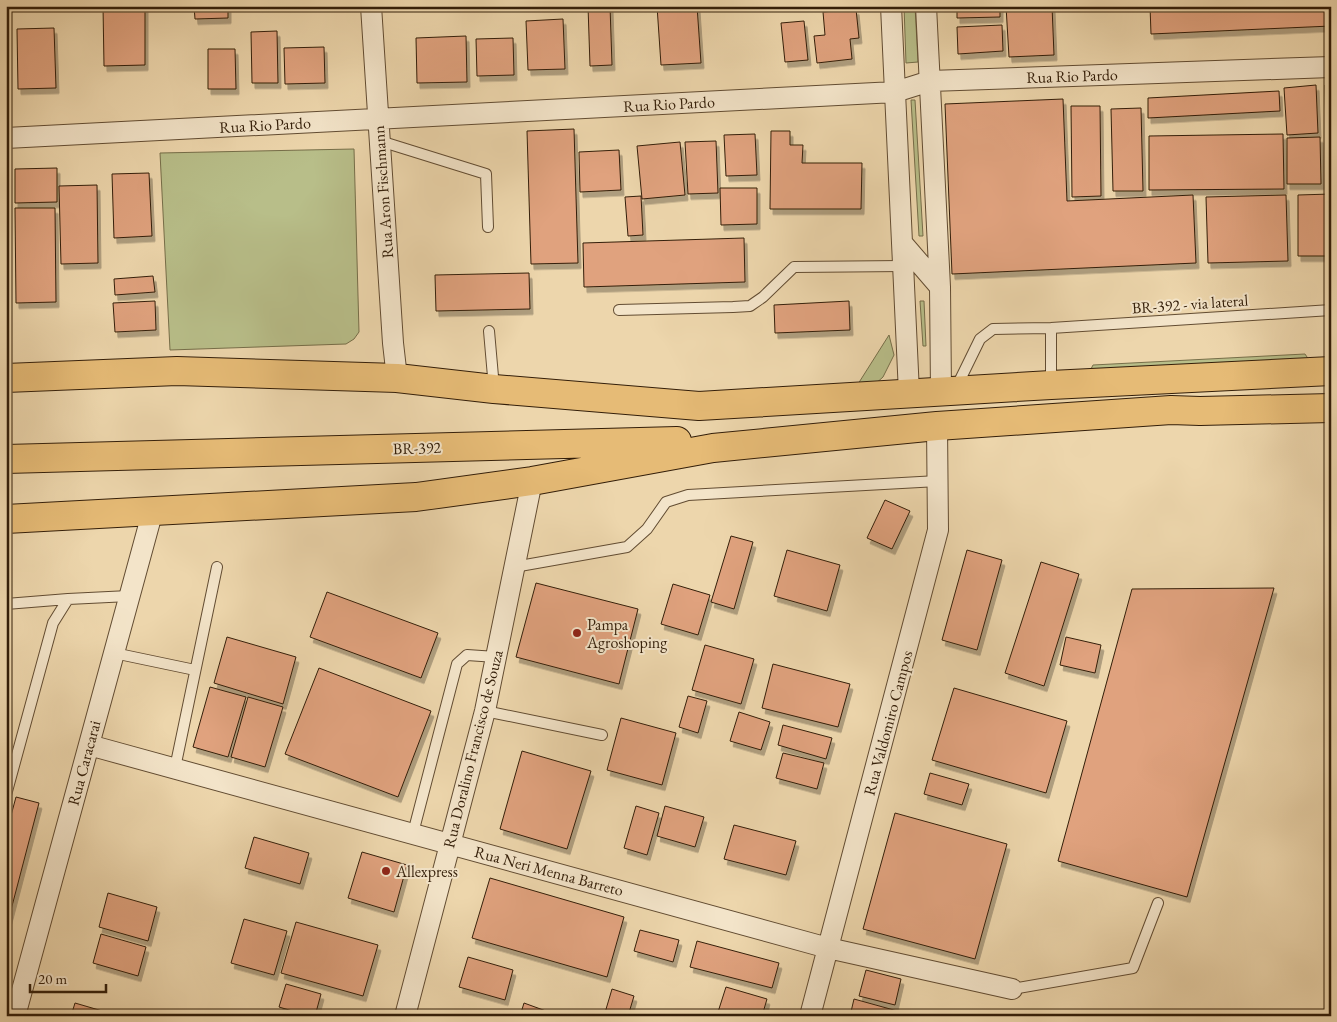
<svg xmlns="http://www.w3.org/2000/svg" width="1337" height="1022" font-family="'EB Garamond',serif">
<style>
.green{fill:#b8be89;stroke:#766e49}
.building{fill:#e0a27e;stroke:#331e09;filter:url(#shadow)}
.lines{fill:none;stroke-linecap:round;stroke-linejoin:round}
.lane-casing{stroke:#624c32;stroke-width:12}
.street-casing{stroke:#624c32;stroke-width:22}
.highway-casing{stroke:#331e09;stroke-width:30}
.lane{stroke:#f3e4c9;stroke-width:10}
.street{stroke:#f3e4c9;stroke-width:20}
.highway{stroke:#e6bb76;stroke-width:28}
.poi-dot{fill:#8f2418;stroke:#f3e4c9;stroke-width:2}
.labels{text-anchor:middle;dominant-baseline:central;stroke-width:4;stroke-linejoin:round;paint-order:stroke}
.street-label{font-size:16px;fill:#331e09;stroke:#f3e4c9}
.poi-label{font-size:16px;fill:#331e09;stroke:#f3e4c9;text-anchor:start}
</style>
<defs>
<filter id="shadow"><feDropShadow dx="3" dy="5.5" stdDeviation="0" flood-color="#0004"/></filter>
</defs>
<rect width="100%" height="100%" fill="#edd6ac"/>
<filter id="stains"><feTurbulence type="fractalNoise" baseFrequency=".004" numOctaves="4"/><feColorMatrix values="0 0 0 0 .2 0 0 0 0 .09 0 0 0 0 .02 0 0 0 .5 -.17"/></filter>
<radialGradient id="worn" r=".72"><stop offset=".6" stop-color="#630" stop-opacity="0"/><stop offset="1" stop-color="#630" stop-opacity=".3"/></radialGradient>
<!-- green -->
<path class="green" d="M904,6H915L918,62L906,63Z
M911,100H915L923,236H919Z
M354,149L359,332L354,339L346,344L170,350L160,153Z
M920,301H924L926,346H923Z
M889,335L894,355L883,377L873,386L858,384Z
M1305,354L1309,360L1089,373L1093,365Z"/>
<!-- building -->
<path class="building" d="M103,6H145V65L104,66Z
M194,6H228V18L195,19Z
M588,6H610L612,65L590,66Z
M657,6H697L701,63L661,65Z
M957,6H1000V17L957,18Z
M1006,6H1052L1054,55L1009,57Z
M1150,6H1331V26L1151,34Z
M856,9L859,38L850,39L852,59L817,63L814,36L825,35L823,12Z
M563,19L565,69L528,70L526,21Z
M804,21L808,60L785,62L781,23Z
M1002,25L1003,51L958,54L957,27Z
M54,28L56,88L18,89L17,29Z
M277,31L278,83H252L251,32Z
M466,36L467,82L417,83L416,38Z
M513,38L514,75L477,76L476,39Z
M324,47L325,83L285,84L284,48Z
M208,49H235L236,89H208Z
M1316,85L1318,133L1287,135L1284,88Z
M1325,85H1331V134H1326Z
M1279,91L1280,111L1148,118V98Z
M1063,99L1067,201L1193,195L1196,263L952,274L945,104Z
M1071,106H1100L1101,196L1072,197Z
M1141,108L1143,191H1113L1111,109Z
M574,129L578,263L531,264L527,131Z
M771,131H790V145H803L802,163H862L861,209H770Z
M755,134L757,175L726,176L724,135Z
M1283,134L1284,189L1149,190V136Z
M1320,137L1321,184H1287V138Z
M716,141L718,193L688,194L685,142Z
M680,142L685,195L642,199L637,146Z
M619,150L621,190L580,192L579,152Z
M57,168V202L15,203V169Z
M149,173L152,236L114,238L112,174Z
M97,185L98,263L61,264L59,186Z
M720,188H757V224L721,225Z
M1331,194V256H1298V195Z
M1286,195L1288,261L1208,263L1206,197Z
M641,196L643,235L628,236L625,197Z
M15,208H55L56,302L16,303Z
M744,238L745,282L584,287L583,243Z
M529,273L530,309L436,311L435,275Z
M153,276L155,292L115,295L114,279Z
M155,301L156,330L115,332L113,303Z
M849,301L850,330L775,333L774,305Z
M885,500L910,511L892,549L867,538Z
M731,536L753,542L734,609L711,602Z
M787,550L840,565L827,611L774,596Z
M967,550L1002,560L977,650L942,640Z
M1041,562L1079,574L1044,686L1005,673Z
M536,583L638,609L619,684L516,657Z
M673,584L710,595L698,635L661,624Z
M1274,588L1187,897L1058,861L1132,589Z
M327,592L438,633L421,678L310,637Z
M227,637L296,657L283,704L214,683Z
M1066,637L1101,645L1095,673L1060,665Z
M705,645L754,659L741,704L692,690Z
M773,664L850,684L838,727L762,708Z
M319,668L431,711L398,797L285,754Z
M210,687L246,697L228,757L193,747Z
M954,688L1067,721L1046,793L932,760Z
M688,696L707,701L698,733L679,727Z
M248,697L283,707L265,767L231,757Z
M739,712L770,722L761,750L730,741Z
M621,718L676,733L662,785L607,770Z
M783,725L832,738L826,759L778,745Z
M522,751L591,771L567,849L500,829Z
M783,753L824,763L817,789L776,778Z
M930,773L969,784L962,805L924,794Z
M16,797L39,803L6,929V834Z
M636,806L659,813L647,855L624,848Z
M665,806L704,817L695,847L657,836Z
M895,813L1007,844L975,959L863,929Z
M734,825L796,841L786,875L724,859Z
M254,837L309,853L300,884L245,868Z
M362,852L407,865L394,912L348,898Z
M490,878L624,917L607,977L472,938Z
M108,893L157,907L148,941L99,927Z
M244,919L287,931L274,975L231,963Z
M296,922L378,945L363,996L281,973Z
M640,930L679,940L673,962L634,951Z
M101,934L146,947L138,976L93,963Z
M697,941L779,963L772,988L690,967Z
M468,957L513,970L505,1000L459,987Z
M866,970L901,979L895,1005L859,996Z
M286,984L321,994L315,1016H309L279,1007Z
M726,987L767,999L762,1016H730L718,1012Z
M612,989L634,996L628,1016H604Z
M854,999L901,1012L900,1016H850Z
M75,1003L116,1015L71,1016Z
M524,1003L546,1011L544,1016H520Z"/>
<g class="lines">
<!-- lane casing -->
<g class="lane-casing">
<path id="lane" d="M380,141L486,174L488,227
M619,310L733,307L750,306L763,297L794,267L903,266
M489,331L494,388
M1051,384V328
M956,388L980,339L993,329L1051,328L1331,310
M514,567L627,547L647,529L666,502L688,495L938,481
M6,604L68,599
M114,653L195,670
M485,711L602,735
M175,768L217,567
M6,795L53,623L68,599L129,596
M413,833L457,664L467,655L496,657
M1012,989L1133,968L1158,903"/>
</g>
<!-- street casing -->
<g class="street-casing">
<path id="street" d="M371,6L393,343L397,378
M891,6L909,393
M926,6L940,287L941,392
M6,138L895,92L930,81L1331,67
M903,244L940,287
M89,745L828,948L1012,989
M15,1016L153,510
M405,1016L485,711L532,481
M810,1016L938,530L937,426"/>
</g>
<!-- highway casing -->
<g class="highway-casing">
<path id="highway" d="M6,378L177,371L397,378L494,389L699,406L1051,385L1331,371
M6,459L677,441
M6,519L416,497L532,481L713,448L937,426L1171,410L1200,411L1331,408"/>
</g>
<!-- lane -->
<use href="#lane" class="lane"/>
<!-- street -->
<use href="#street" class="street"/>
<!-- highway -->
<use href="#highway" class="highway"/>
</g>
<!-- markers -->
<g class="poi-dot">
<circle cx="577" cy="633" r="5"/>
<circle cx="386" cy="871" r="5"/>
</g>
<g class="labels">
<!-- street labels -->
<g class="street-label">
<text transform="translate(1072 76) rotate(-2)">Rua Rio Pardo</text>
<text transform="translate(669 104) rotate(-3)">Rua Rio Pardo</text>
<text transform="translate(265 125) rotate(-3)">Rua Rio Pardo</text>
<text transform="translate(383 192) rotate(-94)">Rua Aron Fischmann</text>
<text transform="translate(1190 304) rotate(-4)">BR-392 - via lateral</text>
<text transform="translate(417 448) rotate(-2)">BR-392</text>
<text transform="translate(888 723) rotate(-75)">Rua Valdomiro Campos</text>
<text transform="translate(473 749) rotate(-76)">Rua Doralino Francisco de Souza</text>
<text transform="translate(84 763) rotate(-75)">Rua Caracarai</text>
<text transform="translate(549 871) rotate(15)">Rua Neri Menna Barreto</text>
</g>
<!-- poi labels -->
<g class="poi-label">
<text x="587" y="624">Pampa<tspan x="587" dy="18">Agroshoping</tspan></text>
<text x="396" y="871">Allexpress</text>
</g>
</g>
<!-- margin -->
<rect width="1337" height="1022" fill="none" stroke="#edd6ac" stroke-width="25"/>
<rect x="8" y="8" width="1322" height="1007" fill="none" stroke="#331e09" stroke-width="2.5"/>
<rect x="12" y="12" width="1312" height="997" fill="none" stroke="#331e09"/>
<!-- scale -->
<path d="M30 984v8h76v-8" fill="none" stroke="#331e09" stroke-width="2.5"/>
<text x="38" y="984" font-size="15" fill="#331e09" stroke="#f3e4c9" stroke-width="4" paint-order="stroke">20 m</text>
<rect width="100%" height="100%" filter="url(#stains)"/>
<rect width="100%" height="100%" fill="url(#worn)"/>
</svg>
